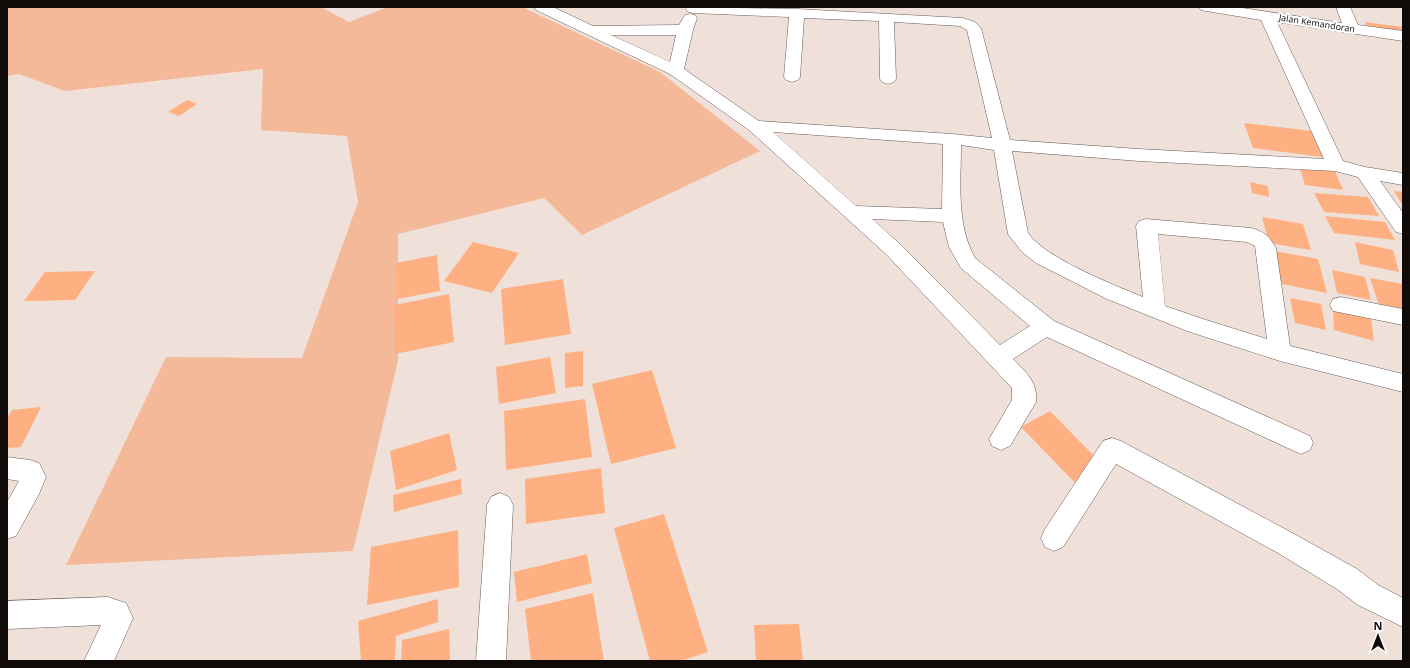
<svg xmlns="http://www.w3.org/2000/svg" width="1410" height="668" font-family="'Open Sans',sans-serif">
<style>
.green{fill:#f4b998}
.building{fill:#feb082}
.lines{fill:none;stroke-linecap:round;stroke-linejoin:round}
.minor-casing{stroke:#685c55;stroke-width:1}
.minor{fill:#fff;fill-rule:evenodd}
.labels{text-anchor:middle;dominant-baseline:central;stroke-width:4;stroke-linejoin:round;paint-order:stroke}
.far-street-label{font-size:9px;fill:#100b09;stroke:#fff}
</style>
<rect width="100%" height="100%" fill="#efe1d9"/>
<!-- green -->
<path class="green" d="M7,7H321L349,22L388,7H522L660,72L760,151L582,235L544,198L398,234V360L353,551L66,565L166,357L302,358L358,202L347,136L261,130L263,69L65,91L19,74L7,76Z"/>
<!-- building -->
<path class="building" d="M1365,22L1403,27V31L1367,26Z
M187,100L197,104L179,116L168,112Z
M1244,123L1312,131L1323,157L1253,148Z
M1299,166L1335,171L1343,190L1305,185Z
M1250,182L1268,186L1269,197L1252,193Z
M1394,191L1403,192V206Z
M1314,193L1368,197L1379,216L1324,212Z
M1325,216L1385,222L1395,240L1334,233Z
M1262,217L1303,224L1311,250L1269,243Z
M473,242L519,253L492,293L444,281Z
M1355,242L1393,250L1399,272L1360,264Z
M1275,251L1318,259L1327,293L1282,284Z
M437,255L440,291L397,299L396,263Z
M1332,270L1365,277L1371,300L1337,293Z
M95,271L75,300L24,301L45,272Z
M1370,278L1403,284V309L1379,305Z
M563,279L571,334L505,345L501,289Z
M449,294L454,342L395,354L394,305Z
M1290,298L1321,304L1326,330L1295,323Z
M1333,308L1371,319L1374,341L1334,330Z
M583,351V386L565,388V353Z
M550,357L556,393L499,404L496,367Z
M652,370L676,448L611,464L592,384Z
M585,399L592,457L506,470L504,411Z
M41,407L21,447L7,448V418L12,410Z
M1050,411L1099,461L1079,487L1021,427Z
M449,433L457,470L396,490L390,451Z
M601,468L605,513L526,524L525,479Z
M461,479L462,494L394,512L393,495Z
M664,514L708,652L681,661H650L614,528Z
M458,530L459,587L367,605L371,547Z
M587,554L592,583L517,602L514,572Z
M593,593L604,661H531L525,609Z
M438,599V622L396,636L395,661H361L358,621Z
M799,624L803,661H756L754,625Z
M449,629L450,661H401L402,640Z"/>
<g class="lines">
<!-- minor casing -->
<g class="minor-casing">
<path id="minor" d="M534,7H553L593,26L679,25L685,15L690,14L695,15L697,18L693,30L684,69L759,121L952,134L992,138L967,30L960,26L894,22L896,79L894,82L888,84L882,82L880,79L879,21L804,18L800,77L798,80L792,82L786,80L784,77L789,17L693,13L688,12L686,9L687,7L797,9L963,18L975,22L981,28L1010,140L1139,149L1324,159L1261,20L1206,11L1201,10L1199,7H1236L1342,23L1336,7H1350L1358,25L1403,31V41L1277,22L1343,161L1365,167L1403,173V185L1380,181L1403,213V234L1396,232L1358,177L1335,171L1139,161L1012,151L1028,233C1045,258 1114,285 1143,297L1136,226L1139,221L1146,219L1251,228C1265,232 1269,236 1276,248L1290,346L1403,374V392L1280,361L1187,331L1107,299L1036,263L1022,252L1008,234L994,150L961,145C961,183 956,224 975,258L1054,321L1310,436L1313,443L1310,450L1301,454L1292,450L1047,337L1013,359C1026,372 1038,382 1036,402L1010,446L1001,450L992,446L989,439L1012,400V388L886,254L749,130L670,74L536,10ZM611,35H676L670,62ZM773,132L943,144L942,209L856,206ZM872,219L943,222L949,247L961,268L1030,326L1000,345L900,244ZM1158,234L1247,242L1255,246L1267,339L1203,319L1165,306Z
M1341,297L1403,309V325L1333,311L1330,305L1333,299Z
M1112,438L1121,441L1296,535L1357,569L1378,585L1403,598V627L1358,605L1337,589L1278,553L1116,464L1063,547L1054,551L1045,547L1041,538L1045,529L1103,441Z
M7,457L30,460L39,463L46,477L39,494L16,536L7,539V502L19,481L7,479Z
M500,493L509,497L513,505L506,661H476L487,505L491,497Z
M108,597L126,603L133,618L114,661H84L101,625L7,629V601Z"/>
</g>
<!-- minor -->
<use href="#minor" class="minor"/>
</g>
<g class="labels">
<!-- far-street labels -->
<g class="far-street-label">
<text transform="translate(1317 23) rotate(9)">Jalan Kemandoran</text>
</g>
</g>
<!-- border -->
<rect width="1410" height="668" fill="none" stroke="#100b09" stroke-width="16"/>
<!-- north arrow -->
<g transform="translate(1378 636)" stroke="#ffffff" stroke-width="3" paint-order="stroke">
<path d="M0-3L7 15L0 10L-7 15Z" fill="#100b09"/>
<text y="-6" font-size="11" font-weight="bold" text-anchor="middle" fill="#100b09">N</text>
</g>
</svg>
